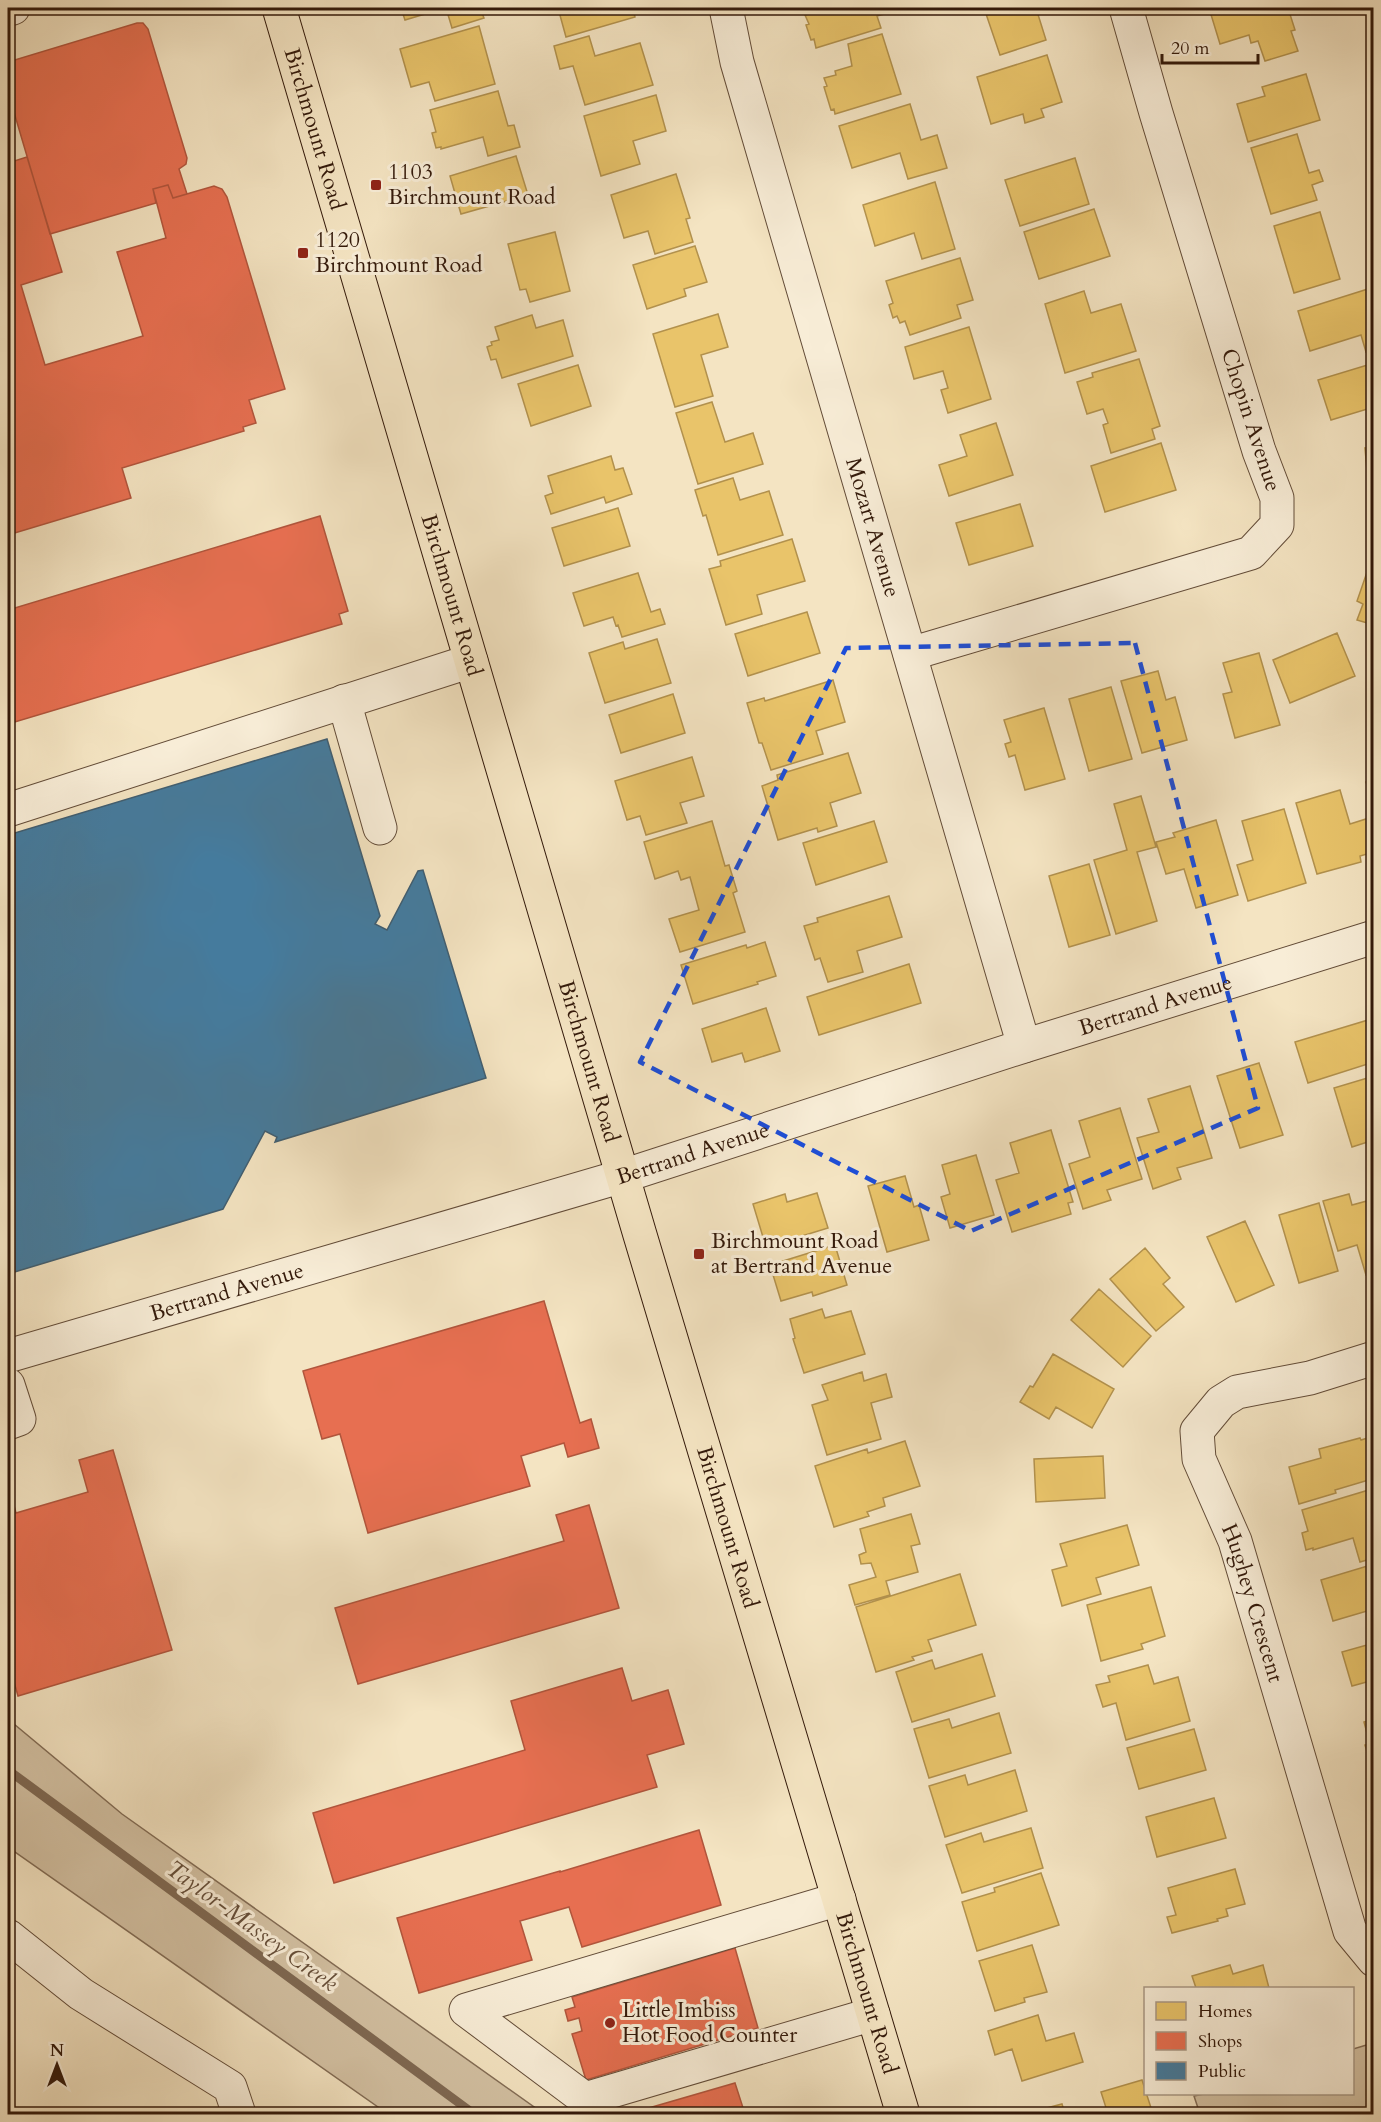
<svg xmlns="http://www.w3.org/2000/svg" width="1381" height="2122" font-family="Cardo,serif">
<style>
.green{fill:#d3c1a3;stroke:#836d56;stroke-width:1.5}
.homes{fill:#e9c46a;stroke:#b2914d;stroke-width:1.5}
.shops{fill:#e76f51;stroke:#b1553c;stroke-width:1.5}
.public{fill:#457b9d;stroke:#405e71;stroke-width:1.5}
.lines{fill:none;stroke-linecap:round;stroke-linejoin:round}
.stream{stroke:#7f6953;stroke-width:9}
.minor-casing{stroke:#634c38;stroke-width:35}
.major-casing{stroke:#33190a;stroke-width:35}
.minor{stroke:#f8edd7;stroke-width:33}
.major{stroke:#f4e4c2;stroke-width:33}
.marked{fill:none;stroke:#1d4ed8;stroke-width:4.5;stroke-dasharray:12 8;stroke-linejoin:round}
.poi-dot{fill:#8f2418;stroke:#f8edd7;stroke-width:2}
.labels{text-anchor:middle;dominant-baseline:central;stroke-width:6;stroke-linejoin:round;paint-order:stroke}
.street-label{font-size:22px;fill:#33190a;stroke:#f8edd7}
.poi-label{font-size:22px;fill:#33190a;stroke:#f8edd7;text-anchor:start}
.water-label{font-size:24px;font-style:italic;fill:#664f3a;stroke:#f8edd7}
</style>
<rect width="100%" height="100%" fill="#f4e4c2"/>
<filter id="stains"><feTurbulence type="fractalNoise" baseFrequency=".00333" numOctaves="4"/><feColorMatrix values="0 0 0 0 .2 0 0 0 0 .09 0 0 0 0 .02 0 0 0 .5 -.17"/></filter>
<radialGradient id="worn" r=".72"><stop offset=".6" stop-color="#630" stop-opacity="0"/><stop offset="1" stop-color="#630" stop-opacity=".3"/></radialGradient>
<!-- green -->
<path class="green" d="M8,1719L122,1814L544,2114H388L8,1847Z
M1373,2043V2114H1200L1194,2096L1204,2094H1352L1353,2049Z"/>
<!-- homes -->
<path class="homes" d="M401,8H445L405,20Z
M446,8H480L484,18L452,28Z
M558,8H633L635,17L566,37Z
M807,8H886L888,13L877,16L881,28L816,48L814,39L811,40L806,25L809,24L805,15L809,14Z
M984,8H1036L1046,40L1000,55Z
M1209,8H1288L1295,30L1291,31L1298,51L1265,61L1258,41L1251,43L1249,35L1220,44Z
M479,26L495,84L435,101L429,82L411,87L400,49Z
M882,34L901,94L835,114L834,109L831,110L824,87L827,86L824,78L836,75L835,71L852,66L848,44Z
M589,36L595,56L640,43L653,85L585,105L573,66L560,69L554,46Z
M1047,55L1062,102L1041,109L1044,117L1025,123L1023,114L991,124L977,77Z
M1306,74L1320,120L1248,142L1237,104L1265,96L1262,87Z
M498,91L508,126L514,125L520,147L488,156L483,137L441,149V147L436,148L432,133L436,132L430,110Z
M656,95L666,131L633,141L640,164L601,176L584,116Z
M910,104L921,140L937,135L947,168L908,179L900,153L852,168L839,126Z
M1297,134L1309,173L1319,170L1323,181L1312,185L1317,200L1271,214L1251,148Z
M516,156L528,195L461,214L450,176Z
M1075,158L1089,204L1020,226L1005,180Z
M676,174L690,218L686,219L693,242L655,254L648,231L624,238L611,195Z
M935,182L955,249L922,259L914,233L875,246L863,205Z
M1094,209L1110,256L1039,279L1024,232Z
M1320,212L1340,279L1294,293L1274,226Z
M555,232L570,291L530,302L526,289L520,290L508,244Z
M695,246L707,282L684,289L686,296L647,309L633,265Z
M960,258L973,300L957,305L961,318L910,335L905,321L900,323L897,316L893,318L889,305L893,303L886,281Z
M1371,288L1374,297V349L1366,352L1361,335L1310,351L1298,311Z
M1084,291L1091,313L1121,304L1136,351L1065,373L1045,304Z
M718,314L728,347L701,355L713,396L675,407L653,334Z
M532,315L536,328L563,320L573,356L502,378L496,359L491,360L487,347L492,345L491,342L499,340L495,327Z
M969,327L991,399L948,413L941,390L948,388L943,371L914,379L905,347Z
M1139,359L1160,426L1152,429L1155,439L1111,453L1103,425L1108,423L1103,409L1087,414L1077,382L1093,377L1092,373Z
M1374,363V407L1331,420L1318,380Z
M578,365L591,406L531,426L518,384Z
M712,402L725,442L753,433L763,464L698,484L676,413Z
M996,423L1013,475L949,496L939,465L967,456L960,435Z
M1161,443L1176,490L1105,512L1091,466Z
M1374,447V517H1371L1365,448Z
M611,456L615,470L623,468L632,494L606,503L604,497L551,514L545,496L553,493L548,476Z
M733,478L740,500L769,491L783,535L718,555L706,515L703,516L695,490Z
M1020,504L1033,546L969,565L956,523Z
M618,508L630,546L564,566L552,528Z
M792,539L805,581L757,595L762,614L726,625L709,569L721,566L720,561Z
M1374,552V625L1357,620L1363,604L1357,601Z
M638,573L651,612L660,609L665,624L622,637L618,625L616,626L613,617L584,626L573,593Z
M807,612L820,653L748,676L735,634Z
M1337,633L1355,676L1290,703L1273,660Z
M657,639L671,683L605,703L589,653L623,642L625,649Z
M1259,653L1280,725L1235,738L1223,694L1232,692L1223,663Z
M1158,671L1166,700L1175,697L1187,740L1142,753L1121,681Z
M833,680L845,722L816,731L823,754L771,770L762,743H759L747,703L764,698L765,701Z
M1111,687L1132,759L1089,771L1069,699Z
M673,694L685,733L621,753L609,715Z
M1044,708L1065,779L1025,790L1015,755L1009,757L1005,744L1011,742L1004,720Z
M848,753L861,793L830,803L837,826L818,832L817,828L778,840L762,786L778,780L777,775Z
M692,757L704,796L680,803L687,823L646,835L640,816L627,820L615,781Z
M1374,780V807L1366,782Z
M1340,790L1350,824L1369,818L1374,832V852L1360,856L1361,862L1317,874L1296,803Z
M1141,796L1156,847L1137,852L1157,921L1116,934L1094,860L1127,850L1114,804Z
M1284,809L1306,883L1248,901L1237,865L1253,860L1242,821Z
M1216,820L1238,895L1196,908L1184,869L1166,874L1156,842L1175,837L1173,833Z
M712,821L725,866L729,865L737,891L733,893L745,932L680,952L669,919L699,910L690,877L681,880L678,871L655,879L644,842Z
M874,821L887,862L816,885L803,843Z
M1089,864L1110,935L1069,947L1049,876Z
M889,896L902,937L857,951L863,972L828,982L820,958L815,960L804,926L818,922L817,918Z
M765,942L776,976L757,982L758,984L693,1004L681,965L746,945L747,948Z
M909,964L921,1003L819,1035L807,997Z
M766,1008L780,1051L745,1062L742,1053L712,1062L702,1029Z
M1368,1020L1371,1029L1374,1028V1062L1308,1083L1295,1042Z
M1259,1063L1283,1135L1240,1148L1217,1076Z
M1374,1076V1140L1352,1147L1334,1088Z
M1190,1086L1212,1158L1177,1168L1181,1179L1153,1189L1137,1138L1159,1132L1148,1099Z
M1120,1108L1142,1179L1107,1190L1111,1200L1083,1209L1069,1164L1090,1157L1079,1121Z
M1051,1130L1073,1202L1068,1203L1071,1214L1012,1232L996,1180L1019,1173L1010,1143Z
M976,1155L994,1215L950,1228L941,1197L950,1194L942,1165Z
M905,1176L914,1207L919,1205L929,1240L887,1252L868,1186Z
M817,1193L828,1228L766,1247L753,1204L785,1194L787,1202Z
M1349,1194L1352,1205L1374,1199V1272L1366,1275L1357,1245L1338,1251L1323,1201Z
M1319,1203L1338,1271L1299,1283L1279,1215Z
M1245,1221L1274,1285L1236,1302L1207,1237Z
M835,1245L847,1285L813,1296L812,1292L781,1301L770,1265Z
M1145,1248L1170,1278L1163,1284L1184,1307L1156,1331L1110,1279Z
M1099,1289L1151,1336L1123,1367L1071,1320Z
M822,1309L825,1318L851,1311L865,1354L804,1373L793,1339L795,1338L790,1319Z
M1053,1354L1114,1389L1092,1428L1056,1407L1049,1419L1020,1402L1030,1386L1033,1387Z
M862,1372L864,1381L886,1374L892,1397L871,1403L881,1439L827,1455L812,1405L828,1400L822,1385Z
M1374,1436V1461L1367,1463L1372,1479L1335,1490L1336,1493L1299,1504L1289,1467L1321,1458L1319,1449L1360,1438L1361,1440Z
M905,1441L920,1486L883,1498L885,1506L867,1512L869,1516L834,1527L815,1466L867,1449L868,1453Z
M1103,1456L1105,1498L1036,1502L1034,1459Z
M1372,1489L1374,1495V1558L1360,1562L1353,1538L1313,1550V1548L1306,1550L1302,1533L1308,1531L1302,1510Z
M911,1514L920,1544L911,1546L918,1572L886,1581L890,1595L855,1605L849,1585L876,1577L871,1563L861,1564L859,1555L866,1552L860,1529Z
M1127,1525L1139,1565L1096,1578L1101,1594L1062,1606L1052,1570L1067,1566L1060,1544Z
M1374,1564V1609L1333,1621L1321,1580Z
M960,1574L976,1625L928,1640L932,1651L912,1657L914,1660L876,1672L856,1607Z
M1151,1587L1165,1636L1141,1644L1143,1649L1101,1661L1087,1605Z
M1374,1643V1680L1352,1686L1342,1652Z
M982,1654L995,1696L912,1722L896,1672L932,1660L935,1669Z
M1148,1665L1154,1684L1178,1677L1190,1721L1126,1740L1116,1703L1103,1707L1096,1685L1110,1682L1108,1676Z
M999,1713L1011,1753L929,1778L914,1729L949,1719L952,1728Z
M1374,1719V1756L1369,1758L1365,1745L1370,1744L1364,1722Z
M1194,1729L1206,1770L1139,1789L1127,1748Z
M1015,1770L1027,1811L945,1837L929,1786L965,1775L968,1785Z
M1214,1798L1226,1838L1157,1857L1146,1817Z
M1031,1828L1043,1868L962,1893L946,1845L981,1833L984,1842Z
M1235,1869L1245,1904L1226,1909L1228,1916L1217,1919L1218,1921L1172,1933L1167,1917L1176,1915L1168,1888Z
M1041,1873L1059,1925L977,1951L962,1902L995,1892L994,1888Z
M1032,1945L1047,1992L1024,1998L1025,2002L995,2011L979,1961Z
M1230,1965L1233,1974L1263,1965L1269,1988H1196L1192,1976Z
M1038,2015L1046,2041L1074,2033L1083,2062L1022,2081L1012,2049L995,2055L988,2031Z
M1142,2080L1153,2114H1108L1101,2092Z
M1062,2104L1065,2114H1024Z"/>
<!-- shops -->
<path class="shops" d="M137,23H143L148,29L187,158L186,164L179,169L187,194L173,198L168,185L153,189L156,203L50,234L8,92V62Z
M27,157L62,272L21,285L45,365L143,336L117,252L166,238L153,189L168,185L173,198L214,186L222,189L227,197L285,389L249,400L256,423L243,427L244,431L122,468L131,498L8,535V163Z
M320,516L348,611L339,614L342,624L8,724V610Z
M544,1301L580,1423L591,1419L599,1448L568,1457L564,1443L521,1456L530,1486L368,1533L340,1434L322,1439L303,1371Z
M113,1450L172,1650L18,1696L8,1661V1484L16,1513L88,1492L79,1460Z
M589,1505L619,1608L358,1684L335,1608L564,1541L556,1515Z
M622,1668L632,1701L668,1690L684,1744L647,1755L657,1787L334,1883L313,1813L525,1750L511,1701Z
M699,1830L721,1905L582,1947L569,1907L520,1921L532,1960L419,1993L397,1918L560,1871V1872Z
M735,1948L758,2028L586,2080L572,2034L582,2031L579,2018L568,2021L565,2010L575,2007L572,1997Z
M735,2083L745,2114H628Z"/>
<!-- public -->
<path class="public" d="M327,739L380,916L375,924L387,930L418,871L423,870L486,1078L275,1142L277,1137L265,1131L223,1209L8,1274V835Z"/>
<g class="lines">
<!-- stream -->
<path class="stream" d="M8,1770L474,2114"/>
<!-- minor casing -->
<g class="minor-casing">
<g id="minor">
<path id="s1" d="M726,8L737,62L1024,1046"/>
<path d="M8,9L13,8"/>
<path d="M910,654L1251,553L1277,525V498L1259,451L1156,113L1126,8"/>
<path d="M344,701L380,828"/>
<path d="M8,810L471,661"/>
<path id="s2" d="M8,1356L623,1176L1024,1046L1374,937"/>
<path id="s3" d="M1374,1358L1310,1378L1237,1392L1221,1402L1197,1431L1199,1459L1235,1541L1350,1931L1374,1960"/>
<path d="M8,1385L19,1419L8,1423"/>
<path d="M839,1899L466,2010L585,2099L873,2014"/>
<path d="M8,1936L81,1994L230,2087L239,2114"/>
</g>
</g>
<!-- major casing -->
<g class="major-casing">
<g id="major">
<path id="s4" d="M279,8L640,1235L903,2114"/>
</g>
</g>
<!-- minor -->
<use href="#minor" class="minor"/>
<!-- major -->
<use href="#major" class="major"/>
</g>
<!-- marked area -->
<path class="marked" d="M1135,643L1258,1108L971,1231L640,1062L846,648Z"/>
<!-- markers -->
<g class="poi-dot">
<rect x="370" y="179" width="12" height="12" rx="3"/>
<rect x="297" y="247" width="12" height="12" rx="3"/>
<rect x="693" y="1248" width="12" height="12" rx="3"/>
<circle cx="610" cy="2023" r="6"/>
</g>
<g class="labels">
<!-- street labels -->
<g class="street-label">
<text stroke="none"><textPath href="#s4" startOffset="126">Birchmount Road</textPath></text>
<text transform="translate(1251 420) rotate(72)">Chopin Avenue</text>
<text stroke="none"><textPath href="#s1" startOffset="540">Mozart Avenue</textPath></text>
<text stroke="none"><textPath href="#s4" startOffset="612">Birchmount Road</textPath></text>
<text stroke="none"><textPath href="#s2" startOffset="1200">Bertrand Avenue</textPath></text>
<text stroke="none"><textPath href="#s4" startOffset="1098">Birchmount Road</textPath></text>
<text stroke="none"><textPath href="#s2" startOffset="714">Bertrand Avenue</textPath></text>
<text stroke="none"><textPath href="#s2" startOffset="228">Bertrand Avenue</textPath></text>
<text stroke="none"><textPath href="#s4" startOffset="1584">Birchmount Road</textPath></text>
<text stroke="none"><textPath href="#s3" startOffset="380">Hughey Crescent</textPath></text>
<text stroke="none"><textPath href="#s4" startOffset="2070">Birchmount Road</textPath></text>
</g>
<!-- poi labels -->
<g class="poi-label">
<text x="388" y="172">1103<tspan x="388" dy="25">Birchmount Road</tspan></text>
<text x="315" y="240">1120<tspan x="315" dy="25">Birchmount Road</tspan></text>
<text x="711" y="1241">Birchmount Road<tspan x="711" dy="25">at Bertrand Avenue</tspan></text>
<text x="622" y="2010">Little Imbiss<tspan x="622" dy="25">Hot Food Counter</tspan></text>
</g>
<!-- water labels -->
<g class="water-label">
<text transform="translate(252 1926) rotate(36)">Taylor-Massey Creek</text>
</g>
</g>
<!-- margin -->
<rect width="1381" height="2122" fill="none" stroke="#f4e4c2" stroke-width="30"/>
<rect x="9" y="9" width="1363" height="2104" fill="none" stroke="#33190a" stroke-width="3"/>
<rect x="15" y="15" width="1351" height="2092" fill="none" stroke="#33190a" stroke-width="1.5"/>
<!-- legend -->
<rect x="1144" y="1987" width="210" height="108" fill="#f8edd7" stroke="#a99885" stroke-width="1.5"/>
<rect x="1156" y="2002" width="30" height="18" fill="#e9c46a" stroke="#a99885" stroke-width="1.5"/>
<text x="1198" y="2017" font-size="18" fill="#33190a">Homes</text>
<rect x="1156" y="2032" width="30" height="18" fill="#e76f51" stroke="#a99885" stroke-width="1.5"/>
<text x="1198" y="2047" font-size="18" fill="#33190a">Shops</text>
<rect x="1156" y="2062" width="30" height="18" fill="#457b9d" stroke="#a99885" stroke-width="1.5"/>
<text x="1198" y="2077" font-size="18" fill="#33190a">Public</text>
<!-- north arrow -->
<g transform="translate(57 2065)" stroke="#f8edd7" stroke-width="4.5" paint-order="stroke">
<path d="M0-4.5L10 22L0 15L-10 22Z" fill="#33190a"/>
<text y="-9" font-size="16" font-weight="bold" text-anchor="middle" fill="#33190a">N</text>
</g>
<!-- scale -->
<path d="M1162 54v9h96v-9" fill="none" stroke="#33190a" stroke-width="3"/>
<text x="1171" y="54" font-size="18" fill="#33190a" stroke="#f8edd7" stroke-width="4.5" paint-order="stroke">20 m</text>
<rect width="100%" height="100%" filter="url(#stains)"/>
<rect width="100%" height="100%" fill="url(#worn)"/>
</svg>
